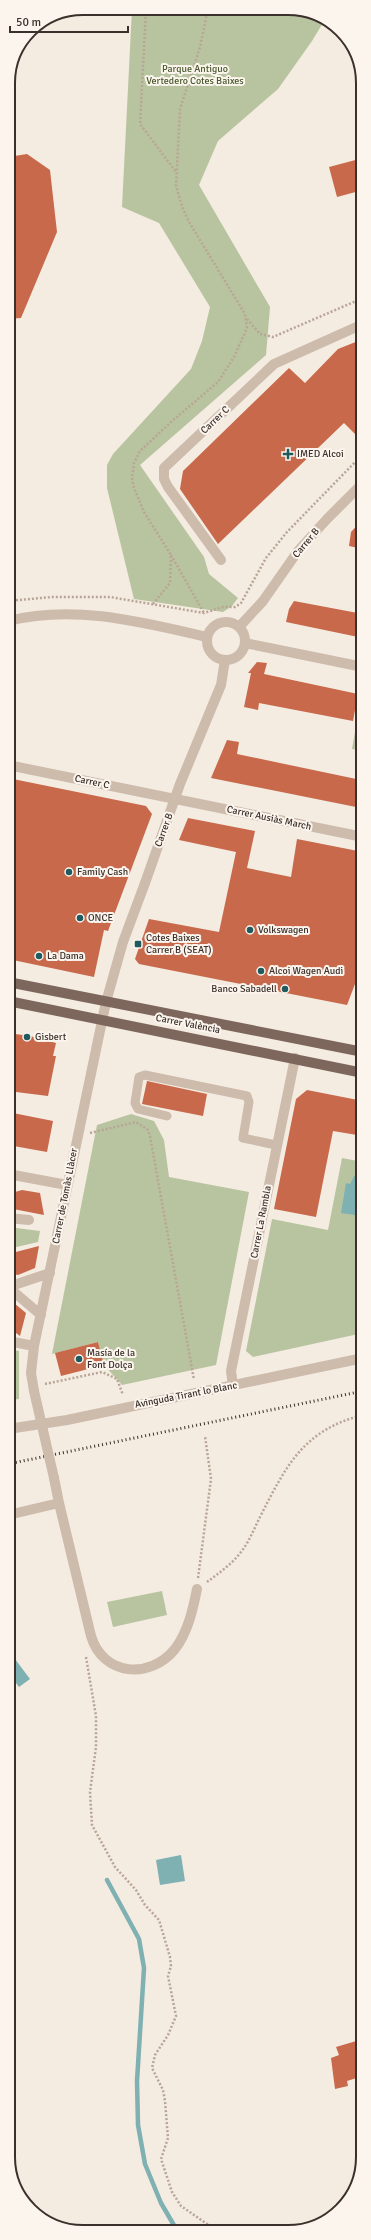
<svg xmlns="http://www.w3.org/2000/svg" width="371" height="2240" font-family="Signika,sans-serif">
<style>
.green{fill:#b8c4a0}
.water{fill:#7fb0b2}
.lines{fill:none;stroke-linecap:round;stroke-linejoin:round}
.stream{stroke:#7fb0b2;stroke-width:4.5}
.building{fill:#c8694b}
.path{stroke:#b9a596;stroke-width:2.5;stroke-dasharray:2 2;stroke-linecap:butt}
.service{stroke:#cdbbac;stroke-width:9}
.minor{stroke:#cdbbac;stroke-width:10}
.tertiary{stroke:#cdbbac;stroke-width:10}
.primary{stroke:#7d675c;stroke-width:10}
.rail{stroke:#3b302b;stroke-width:3;stroke-dasharray:1 3;stroke-linecap:butt}
.minor-bridge{stroke:#cdbbac;stroke-width:10}
.poi-dot{fill:#1f5a5e;stroke:#fbf5ee;stroke-width:1.5}
.labels{text-anchor:middle;dominant-baseline:central;stroke-width:4;stroke-linejoin:round;paint-order:stroke}
.park-label{font-size:10px;fill:#4a5a2e;stroke:#fbf5ee}
.street-label{font-size:10px;fill:#3b302b;stroke:#fbf5ee}
.poi-label{font-size:10px;fill:#3b302b;stroke:#fbf5ee;text-anchor:start}
.rim{fill:none;stroke:#3b302b;stroke-width:2}
</style>
<rect width="100%" height="100%" fill="#f4ebe1"/>
<!-- green -->
<path class="green" d="M132,9L307,11L324,21L312,41L278,89L218,141L199,185L270,307L266,355L140,465L204,557L209,574L238,598L232,606L223,612L134,599L107,488V465L113,454L191,369L202,341L210,307L159,223L122,207Z
M363,687V751L352,749Z
M363,903V943L355,941Z
M131,1114L154,1121L164,1140L169,1177L249,1192L216,1365L122,1385L104,1365L98,1342L52,1354L97,1125Z
M342,1158L363,1162V1333L253,1357L246,1351L272,1219L328,1230Z
M8,1227L40,1231L38,1242L8,1249Z
M8,1349L19,1351V1399L8,1400Z
M162,1591L167,1615L113,1627L107,1602Z"/>
<!-- water -->
<path class="water" d="M361,1175L363,1177L361,1216L341,1213L346,1183L350,1184L354,1176Z
M15,1659L30,1679L19,1687L8,1672V1665Z
M181,1855L185,1881L160,1885L156,1860Z"/>
<g class="lines">
<!-- stream -->
<path class="stream" d="M107,1880L139,1939L144,1968L137,2081L138,2125L145,2164L161,2203L175,2227L181,2231"/>
</g>
<!-- building -->
<path class="building" d="M27,154L50,170L57,232L21,318L8,319V157Z
M363,158V190L337,197L329,167Z
M363,339V442L344,423L218,544L180,489L183,471L289,368L305,383L338,349Z
M363,519V549L349,546L351,532Z
M294,601L363,614V638L286,622L289,609Z
M257,662L267,663L264,674L358,694L353,721L259,703L258,710L244,707L251,673H248Z
M227,740L239,742L237,754L361,780L356,807L211,778Z
M8,778L146,806L152,814L108,931L104,930L94,977L8,959Z
M188,818L255,831L247,868L291,877L297,839L363,852V903L355,941L363,943V963L347,1005L139,964L135,959L149,919L219,932L236,852L179,840Z
M8,1033L30,1036L56,1043L53,1056H56L48,1096L8,1091Z
M147,1081L207,1094L203,1116L142,1104Z
M307,1090L363,1101V1136L333,1131L316,1217L274,1209L296,1099Z
M8,1112L53,1121L47,1152L8,1145Z
M22,1190L40,1193L44,1215L8,1208V1191L15,1192Z
M39,1246L35,1268L18,1275L8,1273V1254Z
M8,1298L26,1313L20,1336L8,1327Z
M98,1342L104,1365L61,1376L55,1353Z
M363,2039V2076L347,2081L348,2086L335,2089L331,2058L339,2055L336,2047Z"/>
<g class="lines">
<!-- path -->
<path class="path" d="M146,9L140,124L176,172
M247,319L260,334L273,337L363,298
M171,555L204,613
M8,601L52,597H110L204,613L223,607H235L241,603L266,558L287,532L363,454
M153,604L170,583L171,555L144,512L134,488L132,479L134,463L140,451L171,422L218,382L234,357L247,328L245,314L189,222L183,209L176,186L180,109L200,47L208,9
M90,1133L136,1122L148,1130L150,1136L194,1380
M45,1384L102,1372L117,1379L123,1395
M198,1578L211,1479L205,1436
M207,1582C219,1573 232,1564 241,1552C249,1542 254,1529 260,1517C286,1466 303,1430 363,1415
M86,1657L96,1716V1747L90,1792L92,1825L115,1867L136,1890L145,1905L159,1920L170,1957L171,1966L168,1976L176,2016L168,2035L155,2055L152,2068L163,2090L165,2101L168,2138L161,2159L172,2192L181,2206L210,2226L222,2231"/>
<!-- service -->
<path class="service" d="M358,1051L363,1036
M167,1116L138,1109L135,1103L139,1077L145,1075L247,1096L249,1102L243,1138L276,1145"/>
<!-- minor -->
<path class="minor" d="M221,560L168,487L164,479V468L274,364L363,324
M8,621C74,604 142,622 207,637
M245,643L363,667
M8,765L363,837
M8,1174L67,1185
M8,1218L29,1220
M41,1315L8,1287L50,1273
M8,1341L34,1346
M233,1386L231,1371L295,1058
M34,1391L31,1373L34,1346L106,1002L123,942L145,883
M59,1503L91,1636C103,1676 150,1680 175,1649C188,1632 193,1609 197,1589
M8,1515L59,1503L54,1478"/>
<!-- tertiary -->
<path class="tertiary" d="M207 641a19 19 0 1 1 38 0a19 19 0 1 1-38 0Z
M239,627L263,601L298,551L327,519L363,483
M145,883L180,784L221,685L225,660
M8,1429L67,1420L363,1358"/>
<!-- primary -->
<path class="primary" d="M8,982L363,1052
M8,1001L363,1073"/>
<!-- rail -->
<path class="rail" d="M8,1464L363,1391"/>
<!-- minor-bridge -->
<path class="minor-bridge" d="M34,1391L54,1478"/>
</g>
<!-- markers -->
<g class="poi-dot">
<path d="M286 448h4v4h4v4h-4v4h-4v-4h-4v-4h4z"/>
<circle cx="69" cy="872" r="4"/>
<circle cx="80" cy="918" r="4"/>
<circle cx="250" cy="930" r="4"/>
<rect x="134" y="940" width="8" height="8" rx="2"/>
<circle cx="39" cy="956" r="4"/>
<circle cx="261" cy="971" r="4"/>
<circle cx="285" cy="989" r="4"/>
<circle cx="27" cy="1037" r="4"/>
<circle cx="79" cy="1359" r="4"/>
</g>
<g class="labels">
<!-- park labels -->
<g class="park-label">
<text x="195" y="69">Parque Antiguo<tspan x="195" dy="12">Vertedero Cotes Baixes</tspan></text>
</g>
<!-- street labels -->
<g class="street-label">
<text transform="translate(215 420) rotate(-44)">Carrer C</text>
<text transform="translate(306 543) rotate(-50)">Carrer B</text>
<text transform="translate(92 782) rotate(12)">Carrer C</text>
<text transform="translate(269 818) rotate(12)">Carrer Ausiàs March</text>
<text transform="translate(164 830) rotate(-70)">Carrer B</text>
<text transform="translate(188 1024) rotate(11)">Carrer València</text>
<text transform="translate(65 1196) rotate(-79)">Carrer de Tomàs Llàcer</text>
<text transform="translate(261 1222) rotate(-79)">Carrer La Rambla</text>
<text transform="translate(186 1395) rotate(-11)">Avinguda Tirant lo Blanc</text>
</g>
<!-- poi labels -->
<g class="poi-label">
<text x="297" y="454">IMED Alcoi</text>
<text x="77" y="872">Family Cash</text>
<text x="88" y="918">ONCE</text>
<text x="258" y="930">Volkswagen</text>
<text x="146" y="938">Cotes Baixes<tspan x="146" dy="12">Carrer B (SEAT)</tspan></text>
<text x="47" y="956">La Dama</text>
<text x="269" y="971">Alcoi Wagen Audi</text>
<text x="277" y="989" text-anchor="end">Banco Sabadell</text>
<text x="35" y="1037">Gisbert</text>
<text x="87" y="1353">Masía de la<tspan x="87" dy="12">Font Dolça</tspan></text>
</g>
</g>
<!-- crop -->
<path d="M0 0H371V2240H0ZM83 15H288A68 68 0 0 1 356 83V2157A68 68 0 0 1 288 2225H83A68 68 0 0 1 15 2157V83A68 68 0 0 1 83 15Z" fill="#fbf5ee" fill-rule="evenodd"/>
<path class="rim" d="M83 15H288A68 68 0 0 1 356 83V2157A68 68 0 0 1 288 2225H83A68 68 0 0 1 15 2157V83A68 68 0 0 1 83 15Z"/>
<!-- scale -->
<path d="M10 26v6h118v-6" fill="none" stroke="#3b302b" stroke-width="2"/>
<text x="16" y="26" font-size="12" fill="#3b302b" stroke="#fbf5ee" stroke-width="3" paint-order="stroke">50 m</text>
</svg>
